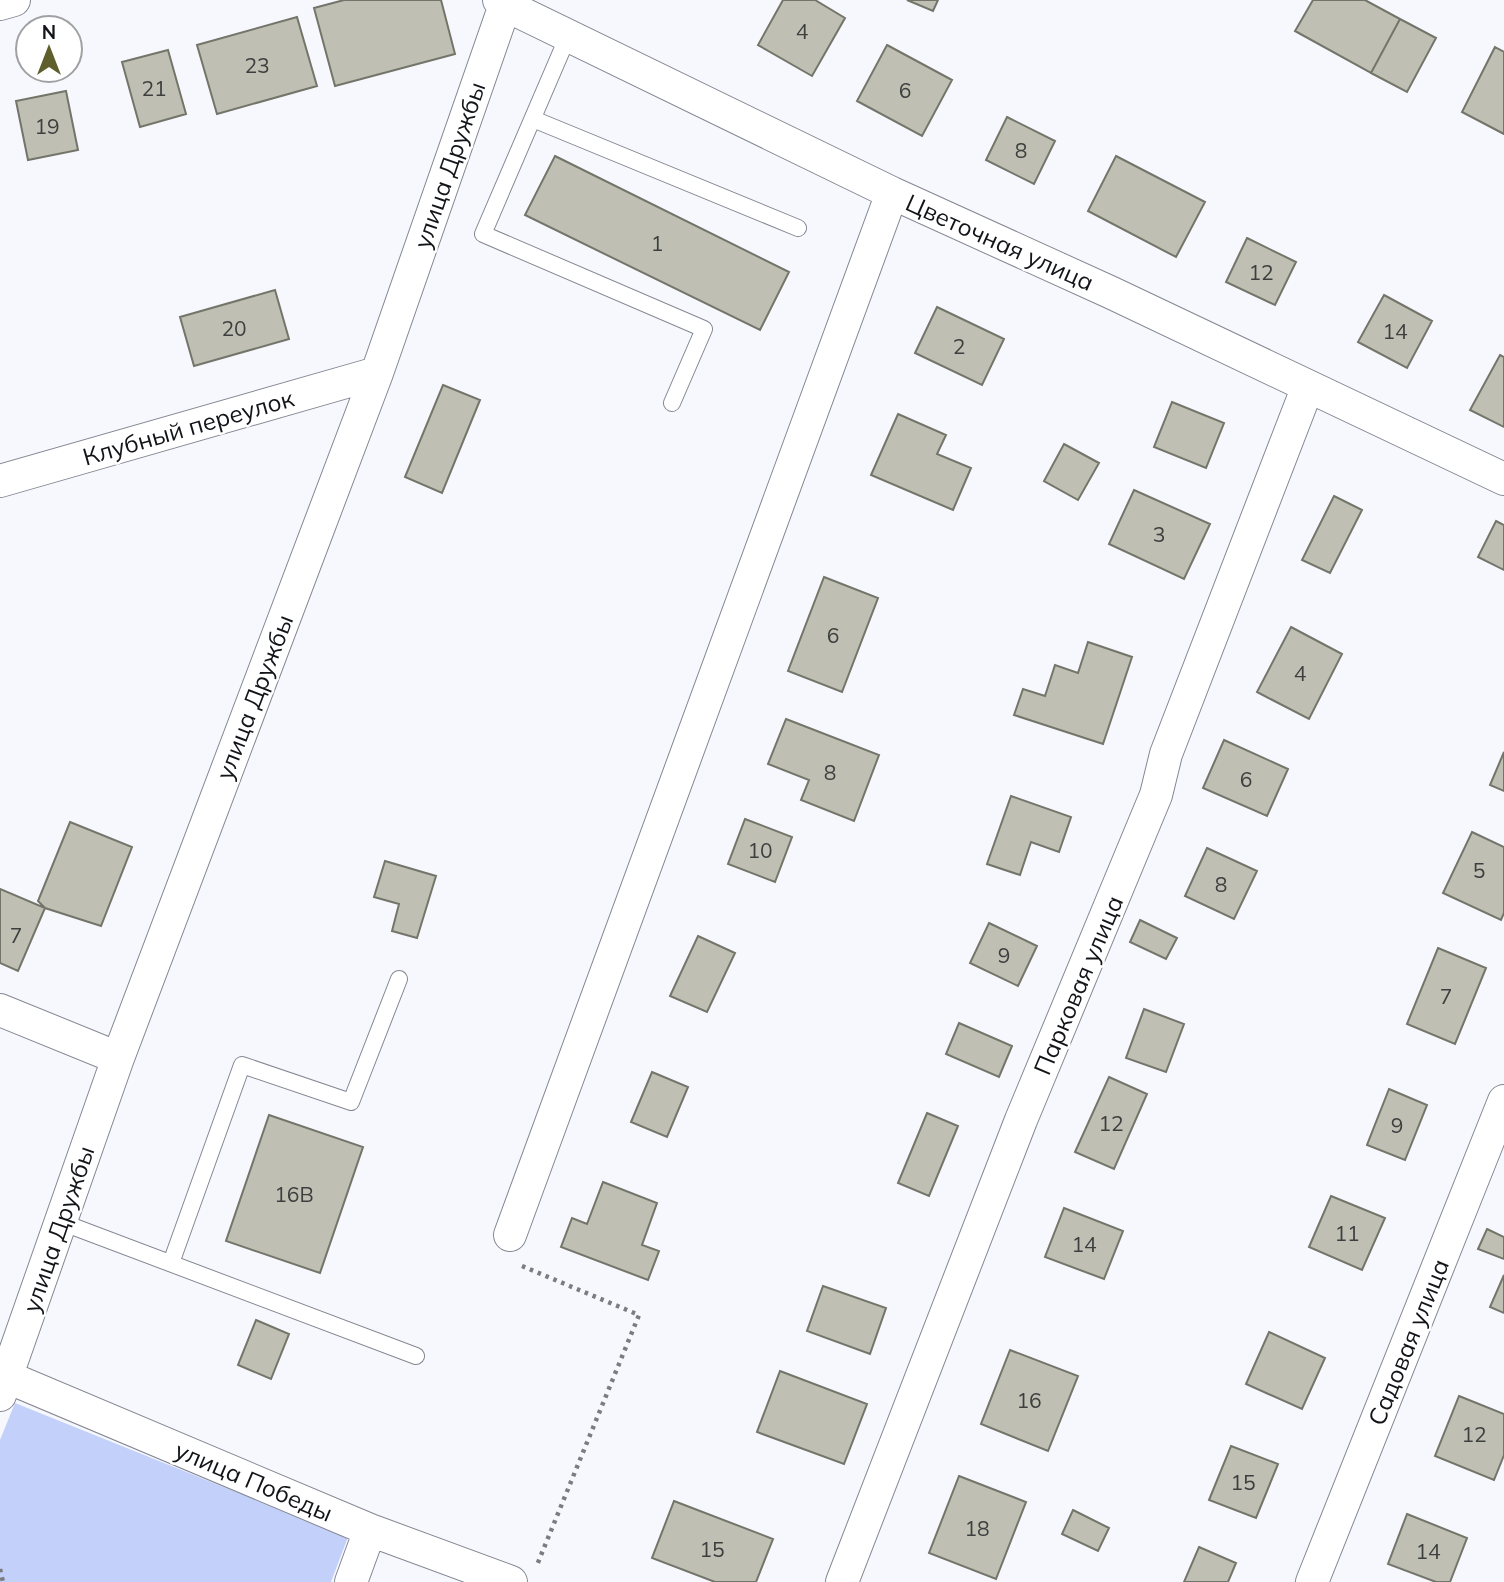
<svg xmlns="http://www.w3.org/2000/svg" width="1504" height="1582" font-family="Mulish,sans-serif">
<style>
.green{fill:#c3d0fa}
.building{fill:#bfc0b3;stroke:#74756a;stroke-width:2}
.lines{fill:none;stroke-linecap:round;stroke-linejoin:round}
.service-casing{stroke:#848893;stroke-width:18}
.minor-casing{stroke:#848893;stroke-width:34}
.path{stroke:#7a7c80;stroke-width:4.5;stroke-dasharray:3.5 5;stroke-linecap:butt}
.service{stroke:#fff;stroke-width:16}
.minor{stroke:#fff;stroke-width:32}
.labels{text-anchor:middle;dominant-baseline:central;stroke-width:5;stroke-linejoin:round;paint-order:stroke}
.number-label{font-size:21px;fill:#3d3f3f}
.street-label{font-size:24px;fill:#121418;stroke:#fff}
</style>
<rect width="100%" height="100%" fill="#f6f8fd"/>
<!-- green -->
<path class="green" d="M15,1403L348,1537L331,1582H0V1440Z"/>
<!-- building -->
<path class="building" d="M344,0H441L455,54L335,86L314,8Z
M783,0H815L845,18L812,76L758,45Z
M907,0H938L933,11Z
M1313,0H1365L1400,19L1371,73L1295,31Z
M297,17L317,86L217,114L197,45Z
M1400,19L1436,38L1407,92L1371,73Z
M887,45L952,80L922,136L857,101Z
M1495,47L1504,52V134L1462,112Z
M168,50L186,114L140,127L122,62Z
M66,91L78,150L28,160L16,101Z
M1007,117L1055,141L1034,184L986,160Z
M555,156L789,272L760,330L525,215Z
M1116,156L1205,202L1176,257L1088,211Z
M1247,238L1296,262L1275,305L1226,282Z
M275,290L289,339L194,366L180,317Z
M1384,295L1432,321L1407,368L1358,342Z
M937,307L1004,339L982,385L915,353Z
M1500,355L1504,357V427L1470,410Z
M443,385L480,400L442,493L405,477Z
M1172,402L1224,423L1206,468L1154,447Z
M898,414L946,435L937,454L971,468L953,510L871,475Z
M1064,444L1099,463L1078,500L1044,481Z
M1134,490L1210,524L1184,579L1109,544Z
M1334,496L1362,510L1330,573L1302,560Z
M1496,521L1504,525V570L1478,557Z
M824,577L878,598L842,692L788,671Z
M1291,627L1342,654L1309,719L1257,692Z
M1088,642L1132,657L1103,744L1014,715L1023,689L1045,696L1055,665L1078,673Z
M786,719L879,755L854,821L801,800L809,780L768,764Z
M1224,740L1288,769L1267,816L1203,788Z
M1504,752V791L1490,785Z
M1011,796L1071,817L1059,852L1031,842L1020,875L987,864Z
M745,819L792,837L775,882L728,864Z
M70,822L132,847L101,926L45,908L38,901Z
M1472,832L1504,847V913L1501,920L1443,893Z
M1207,848L1257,871L1234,919L1185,896Z
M385,861L436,876L417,938L392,931L399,904L374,897Z
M0,889L45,908L18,971L0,963Z
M1140,920L1177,938L1166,959L1130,942Z
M989,923L1037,946L1018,986L970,963Z
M698,936L735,953L707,1012L670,996Z
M1438,948L1486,968L1455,1044L1407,1024Z
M1144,1009L1184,1024L1166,1072L1126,1058Z
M959,1023L1012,1046L999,1077L946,1054Z
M652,1072L688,1087L667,1137L631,1122Z
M1109,1077L1147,1094L1114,1169L1075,1152Z
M1389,1089L1427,1105L1405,1160L1367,1145Z
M927,1113L958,1126L929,1196L898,1183Z
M269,1115L363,1147L320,1273L226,1241Z
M603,1182L657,1203L642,1245L659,1251L648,1280L561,1247L572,1218L587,1224Z
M1331,1196L1385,1218L1362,1270L1309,1247Z
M1064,1208L1123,1231L1104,1279L1045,1257Z
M1487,1229L1504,1237V1259L1478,1249Z
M1504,1275V1313L1490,1307Z
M823,1286L886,1308L870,1354L807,1331Z
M256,1320L289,1334L271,1379L238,1365Z
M1269,1332L1325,1358L1302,1409L1246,1384Z
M1010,1350L1078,1376L1048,1451L981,1424Z
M780,1371L867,1404L844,1464L757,1432Z
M1459,1396L1504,1414V1455L1494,1480L1435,1456Z
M1231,1446L1278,1464L1256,1518L1209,1500Z
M959,1476L1026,1502L996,1579L929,1553Z
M674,1501L773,1539L756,1582H715L652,1558Z
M1073,1510L1109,1528L1098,1551L1062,1534Z
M1407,1514L1467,1538L1450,1582H1436L1388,1564Z
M1199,1547L1236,1563L1228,1582H1184Z"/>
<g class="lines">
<!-- service casing -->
<g class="service-casing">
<path id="service" d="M568,36L483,234L704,329L672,403
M533,119L798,228
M61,1222L416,1356
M171,1263L242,1065L351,1102L399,979"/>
</g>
<!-- minor casing -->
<g class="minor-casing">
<path id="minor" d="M499,0L505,5L892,193L1112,293L1504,479
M0,4L14,0
M0,481L377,373
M0,1010L118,1058
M510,1235L892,193
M0,1374L370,1530L511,1582
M0,1395L118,1058L377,373L505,5L509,0
M351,1582L370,1530
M842,1582L1021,1120L1156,795L1166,754L1308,386
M1312,1582L1504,1101"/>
</g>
<!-- path -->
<path class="path" d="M522,1266L639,1315L537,1565
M0,1569L3,1582"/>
<!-- service -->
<use href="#service" class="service"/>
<!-- minor -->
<use href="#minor" class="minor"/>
</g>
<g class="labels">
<!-- number labels -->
<g class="number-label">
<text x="802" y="31">4</text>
<text x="257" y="65">23</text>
<text x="154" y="88">21</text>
<text x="905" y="90">6</text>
<text x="47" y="126">19</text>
<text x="1021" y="150">8</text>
<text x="657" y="243">1</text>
<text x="1261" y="272">12</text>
<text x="234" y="328">20</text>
<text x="1395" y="331">14</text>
<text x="959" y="346">2</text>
<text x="1159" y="534">3</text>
<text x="833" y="635">6</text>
<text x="1300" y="673">4</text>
<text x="830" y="772">8</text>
<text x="1246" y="779">6</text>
<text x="760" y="850">10</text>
<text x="1479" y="870">5</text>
<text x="1221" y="884">8</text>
<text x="16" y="935">7</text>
<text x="1004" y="955">9</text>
<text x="1446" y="996">7</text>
<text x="1111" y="1123">12</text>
<text x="1397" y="1125">9</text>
<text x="294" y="1194">16В</text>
<text x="1347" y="1233">11</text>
<text x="1084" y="1244">14</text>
<text x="1029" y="1400">16</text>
<text x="1474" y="1434">12</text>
<text x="1243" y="1482">15</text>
<text x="977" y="1528">18</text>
<text x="712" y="1549">15</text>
<text x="1428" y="1551">14</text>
</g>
<!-- street labels -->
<g class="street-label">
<text transform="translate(449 165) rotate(-71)">улица Дружбы</text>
<text transform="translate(1000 242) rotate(24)">Цветочная улица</text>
<text transform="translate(188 427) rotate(-16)">Клубный переулок</text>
<text transform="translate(254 697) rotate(-69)">улица Дружбы</text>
<text transform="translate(1078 985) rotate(-67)">Парковая улица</text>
<text transform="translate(58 1229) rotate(-71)">улица Дружбы</text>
<text transform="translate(1408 1342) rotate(-68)">Садовая улица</text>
<text transform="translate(254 1481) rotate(23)">улица Победы</text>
</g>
</g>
<!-- north arrow -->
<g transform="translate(49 49)"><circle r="33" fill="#ffffff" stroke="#a0a1a3" stroke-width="2"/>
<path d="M0-5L12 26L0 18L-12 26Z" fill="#5e5f2c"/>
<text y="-10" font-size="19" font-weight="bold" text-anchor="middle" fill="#121418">N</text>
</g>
</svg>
